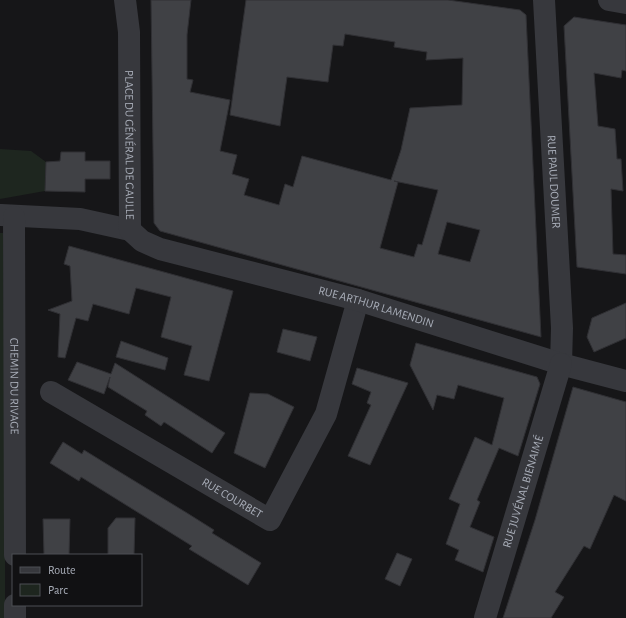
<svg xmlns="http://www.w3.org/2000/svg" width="626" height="618" font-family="'Alegreya Sans',sans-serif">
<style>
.green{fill:#1e261f}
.building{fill:#404145;stroke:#303034;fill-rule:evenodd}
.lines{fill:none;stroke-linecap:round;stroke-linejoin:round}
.minor{stroke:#37383d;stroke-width:22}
.tertiary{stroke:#37383d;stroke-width:22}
.labels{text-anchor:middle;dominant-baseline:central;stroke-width:4;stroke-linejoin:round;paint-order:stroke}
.street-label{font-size:12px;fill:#a8adb8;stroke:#111113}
</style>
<rect width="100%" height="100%" fill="#161618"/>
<!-- green -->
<path class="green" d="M0,149L31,151L46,162L45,191L0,199Z
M0,233H3L5,404V618H0Z"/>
<!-- building -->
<path class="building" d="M151,0H191L187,35V79L193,80L190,92L230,100L220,151L237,155L232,174L249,179L244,195L279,205L285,184L293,187L302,156L391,180L401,150L410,108L462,105L463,58L426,60L427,52L394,47L395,42L345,34L343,46L333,45L328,82L287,77L280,126L230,115L246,0H448L520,10L526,15L541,337L160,231L154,223ZM394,181L438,190L422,245L418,244L414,257L380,248L398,182ZM447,222L480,230L470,262L438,254Z
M574,17L626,25V71L622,70L621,78L594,73L598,126L615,129L617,159H621L623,191L611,189L613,254L626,255V274L577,267L564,26Z
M61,152H85V161H110V179H85V192L45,191L46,162L60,161Z
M69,246L233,291L209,381L184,375L192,346L161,337L171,297L136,288L129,314L93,304L88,321L76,318L65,358L58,357L60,314L48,310L72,301L70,266L64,264Z
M626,303V338L594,352L587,337L592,318Z
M283,329L317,337L310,361L277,352Z
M121,341L168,358L165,370L116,357Z
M416,343L537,377L540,384L518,456L499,448L477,500L480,502L470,527L494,537L483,572L455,560L459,550L446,544L460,504L449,499L475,437L492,445L504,398L458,385L454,399L437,395L433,410L410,365Z
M77,362L111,374L115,363L225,433L212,453L164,422L161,426L145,415L147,411L108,387L110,377L104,394L68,380Z
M357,368L408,383L370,465L348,456L371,405L367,403L371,392L352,384Z
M573,387L626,402V501L614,495L590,549L584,546L555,592L564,597L551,618H503L535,520Z
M250,393L268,394L294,407L265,468L234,453Z
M63,442L82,454L84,450L105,463L187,513L214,530L212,533L261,563L248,585L189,549L192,546L81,477L79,481L50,463Z
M116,518H135L134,555H108V528Z
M43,519H70L69,555H44Z
M397,553L412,559L400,586L385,579Z"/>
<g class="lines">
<!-- minor -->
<g class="minor">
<path id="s1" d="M544,0L562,328L561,364"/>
<path d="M1,215L80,219L130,230"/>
<path id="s2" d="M14,217L15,555"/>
<path id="s3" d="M51,392L270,520L326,414L358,300"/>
<path d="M15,618V605"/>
</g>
<!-- tertiary -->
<g class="tertiary">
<path id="s4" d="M125,0L129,32L130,230L142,241L160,249L358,300L561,364L626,381"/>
<path d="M609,0L626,3"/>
<path id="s5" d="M485,618L561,364"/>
</g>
</g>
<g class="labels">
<!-- street labels -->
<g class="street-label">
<text stroke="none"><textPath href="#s4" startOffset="145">PLACE DU GÉNÉRAL DE GAULLE</textPath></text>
<text stroke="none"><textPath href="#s1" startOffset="182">RUE PAUL DOUMER</textPath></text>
<text stroke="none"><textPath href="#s4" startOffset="490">RUE ARTHUR LAMENDIN</textPath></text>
<text stroke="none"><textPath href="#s2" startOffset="169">CHEMIN DU RIVAGE</textPath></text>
<text stroke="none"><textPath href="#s5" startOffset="132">RUE JUVÉNAL BIENAIMÉ</textPath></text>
<text stroke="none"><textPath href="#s3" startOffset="210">RUE COURBET</textPath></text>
</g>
</g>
<!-- legend -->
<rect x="12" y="554" width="130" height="52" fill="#111113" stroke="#4d4f55"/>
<rect x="20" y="567" width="20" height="6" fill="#37383d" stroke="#4d4f55"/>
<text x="48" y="574" font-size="12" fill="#a8adb8">Route</text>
<rect x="20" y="584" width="20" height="12" fill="#1e261f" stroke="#4d4f55"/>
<text x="48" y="594" font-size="12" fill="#a8adb8">Parc</text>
</svg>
